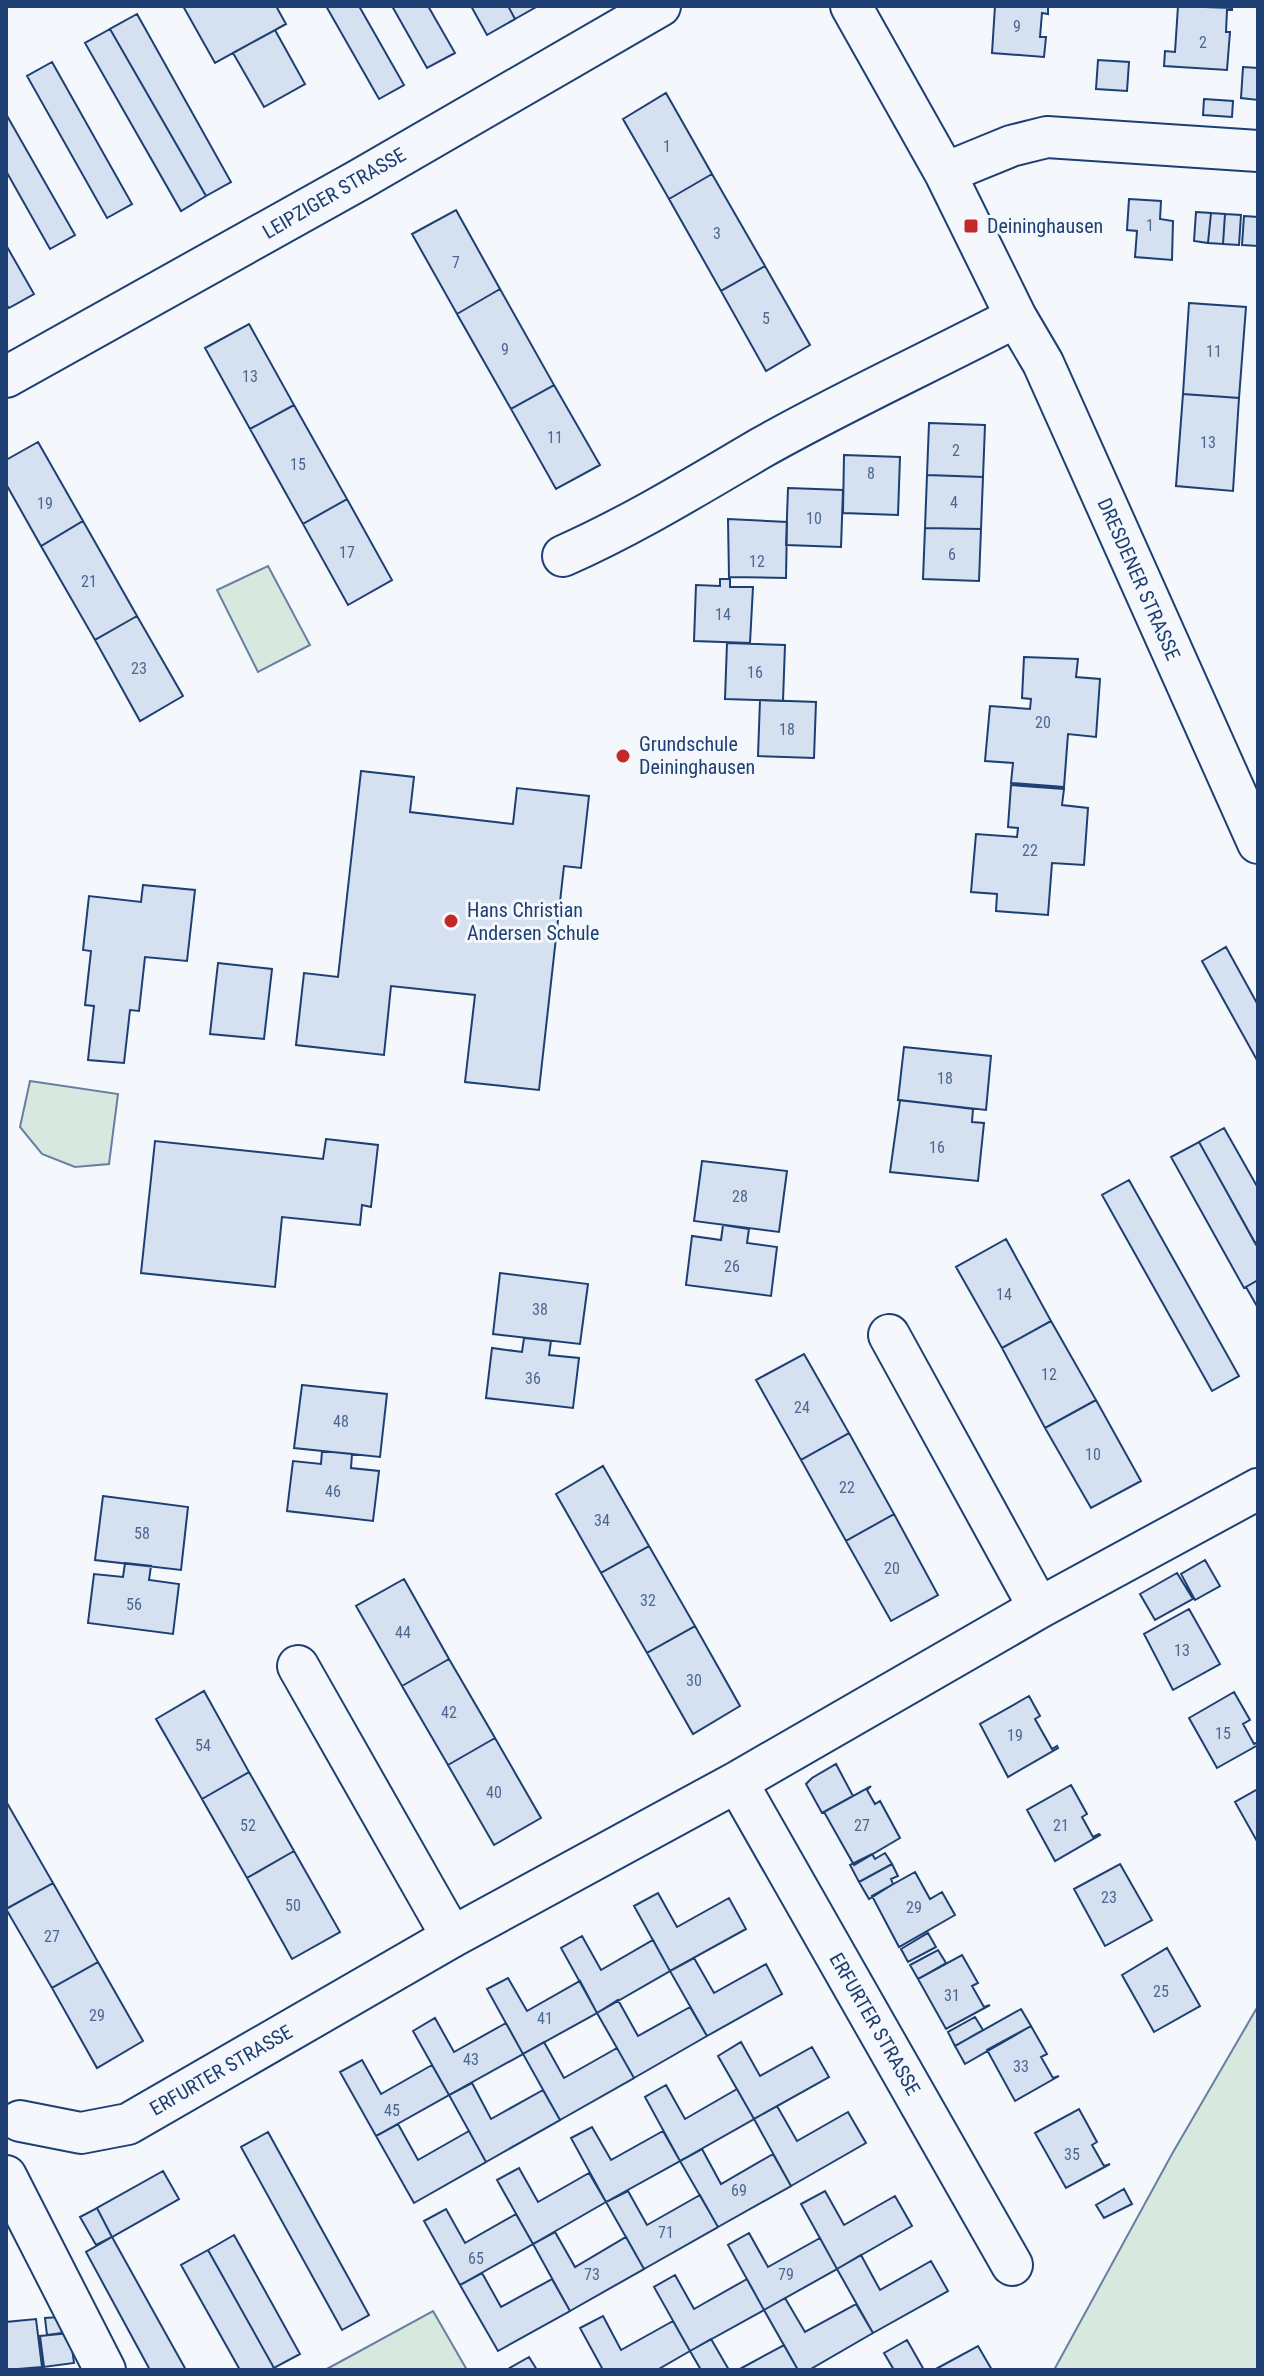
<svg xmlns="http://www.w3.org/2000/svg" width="1264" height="2376" font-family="'Roboto Condensed',sans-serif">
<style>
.green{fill:#d7e8df;stroke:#687fa3;stroke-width:2}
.building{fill:#d5e0f0;stroke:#1d3f73;stroke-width:2}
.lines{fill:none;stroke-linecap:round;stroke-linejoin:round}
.minor-casing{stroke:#1d3f73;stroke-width:44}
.minor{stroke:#f4f7fb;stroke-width:40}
.poi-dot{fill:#c62828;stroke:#f4f7fb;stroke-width:3}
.labels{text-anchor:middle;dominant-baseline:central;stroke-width:6;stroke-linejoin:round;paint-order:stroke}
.number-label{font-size:16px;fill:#4b6792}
.street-label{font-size:20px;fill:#1d3f73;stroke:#f4f7fb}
.poi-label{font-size:20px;fill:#1d3f73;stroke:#f4f7fb;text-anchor:start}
</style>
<rect width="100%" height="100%" fill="#f4f7fb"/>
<!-- green -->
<path class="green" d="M268,566L310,645L258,672L217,590Z
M30,1081L118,1094L109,1164L75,1167L42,1154L20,1127Z
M1258,2006V2370H1054L1172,2154Z
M433,2311L467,2370H325Z"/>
<!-- building -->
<path class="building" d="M183,6H276L286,24L215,63Z
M326,6H359L404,85L379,99Z
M392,6H428L455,53L427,68Z
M471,6H508L515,19L487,35Z
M508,6H538L515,19Z
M995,6H1048V14L1042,13L1040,37H1046L1044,57L992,53Z
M1178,6L1232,8V10H1227L1226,32H1230L1227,70L1164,66L1165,51L1175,52Z
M137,14L231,182L206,196L110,29Z
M110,29L206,196L181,211L85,43Z
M275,30L305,84L264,107L233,53Z
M1098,60L1129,62L1127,91L1096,89Z
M52,62L132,204L107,218L27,76Z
M1243,67L1258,68V100L1241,98Z
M666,93L712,174L669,199L623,119Z
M1204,99L1233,101L1232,117L1203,115Z
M6,114L75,235L50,249L6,171Z
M712,174L765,266L721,291L669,199Z
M1129,199L1161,201L1160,219L1173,221L1172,260L1135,257L1137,231L1127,230Z
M456,210L500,289L457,314L412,234Z
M1196,212L1211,213L1208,243L1194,241Z
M1211,213L1225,214L1223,244L1208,243Z
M1225,214L1241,215L1239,245L1223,244Z
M1244,216L1258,217V246L1242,245Z
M6,245L34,294L9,308L6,304Z
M765,266L810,345L766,371L721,291Z
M500,289L554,385L511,409L457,314Z
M1189,303L1246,307L1239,398L1183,394Z
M249,324L294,405L250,429L205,348Z
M554,385L600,465L556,489L511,409Z
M1183,394L1239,398L1233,491L1176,486Z
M294,405L347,499L303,524L250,429Z
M929,423L985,425L983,477L927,475Z
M38,442L83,521L41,546L6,484V460Z
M844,455L900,457L898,515L843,513Z
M927,475L983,477L981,529L925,528Z
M788,488L843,490L841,547L786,545Z
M347,499L392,580L348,605L303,524Z
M728,519L787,522L786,578L729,577Z
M83,521L137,616L95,640L41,546Z
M925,528L981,529L979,581L923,579Z
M720,579H730V587H753L750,643L694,641L696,585L720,586Z
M137,616L183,696L140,721L95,640Z
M727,643L785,645L783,701L725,699Z
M1024,657L1078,659L1076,677L1100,679L1096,737L1068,734L1064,787L1011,783L1013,763L985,761L990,706L1030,709L1031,699L1022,698Z
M760,700L816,702L814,758L758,756Z
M361,771L414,777L410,812L513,824L517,788L589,796L581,868L564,866L539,1090L465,1082L475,995L391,986L384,1055L296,1045L304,973L338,977Z
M1011,785L1064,789L1062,805L1088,808L1084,865L1052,863L1048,915L996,911L997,894L971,892L976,834L1017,837L1018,828L1008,827Z
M143,885L195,890L187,961L145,957L139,1011L130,1010L124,1063L88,1060L94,1006L85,1005L91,951L83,950L89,896L141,902Z
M1226,947L1258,1005V1062L1202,961Z
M218,963L272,969L264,1039L210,1034Z
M904,1047L991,1056L986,1110L898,1100Z
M900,1100L973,1109L972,1122L984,1123L978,1181L890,1172Z
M1224,1128L1258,1188V1242L1255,1243L1199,1142Z
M326,1139L378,1145L371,1207L362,1205L360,1225L282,1217L275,1287L141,1273L155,1141L323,1159Z
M1199,1142L1258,1248V1280L1244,1288L1171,1157Z
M702,1161L787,1171L779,1232L694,1221Z
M1129,1180L1239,1376L1212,1391L1102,1195Z
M723,1225L749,1229L747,1243L777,1247L771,1296L686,1285L692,1236L721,1240Z
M1006,1239L1051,1321L1002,1348L956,1267Z
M500,1273L588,1284L580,1344L493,1334Z
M1258,1280V1308L1246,1287Z
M1051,1321L1096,1400L1045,1428L1002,1348Z
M524,1338L551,1341L549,1355L579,1358L573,1408L486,1398L492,1348L522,1352Z
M804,1354L849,1433L801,1460L756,1380Z
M302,1385L387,1394L380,1457L294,1448Z
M1096,1400L1141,1481L1091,1508L1045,1428Z
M849,1433L894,1514L846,1541L801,1460Z
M322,1451L352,1454L351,1468L379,1471L373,1521L287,1511L293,1461L321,1464Z
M603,1466L649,1546L601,1573L556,1494Z
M103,1496L188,1507L181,1570L95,1560Z
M894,1514L938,1595L891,1621L846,1541Z
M649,1546L695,1626L647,1653L601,1573Z
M1205,1560L1220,1586L1195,1600L1181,1574Z
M125,1563L151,1566L149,1580L179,1584L173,1634L88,1623L94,1574L123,1577Z
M1177,1573L1193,1599L1155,1620L1140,1594Z
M404,1579L449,1659L402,1686L356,1606Z
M1189,1609L1220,1664L1173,1690L1144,1634Z
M695,1626L740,1706L693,1734L647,1653Z
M449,1659L495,1738L448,1765L402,1686Z
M204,1691L249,1772L202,1799L156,1719Z
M1234,1692L1250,1720L1243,1724L1254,1744L1258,1742V1745L1217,1768L1189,1718Z
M1029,1696L1040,1716L1035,1719L1052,1749L1057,1746L1058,1748L1008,1777L980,1724Z
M495,1738L541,1818L494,1845L448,1765Z
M836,1764L853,1796L822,1813L806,1784L812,1778Z
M249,1772L294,1851L247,1878L202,1799Z
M1071,1785L1087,1814L1082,1817L1093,1837L1099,1834L1100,1835L1055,1861L1027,1810Z
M871,1786L867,1790L875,1804L880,1801L900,1838L854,1865L824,1812Z
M1258,1789V1843L1235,1802Z
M7,1803L53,1883L6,1909V1804Z
M294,1851L340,1932L292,1959L247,1878Z
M885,1853L892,1864L859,1882L850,1865L872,1854L875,1859Z
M892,1864L898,1876L891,1879L893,1884L869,1899L859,1882Z
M1120,1864L1152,1920L1105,1946L1074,1889Z
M915,1872L930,1899L942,1892L955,1915L899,1947L872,1896Z
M53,1883L98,1962L52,1988L6,1909Z
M658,1893L677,1927L729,1898L746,1929L670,1971L634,1906Z
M928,1933L936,1947L908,1962L901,1949Z
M582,1936L601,1970L653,1940L670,1971L597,2013L561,1948Z
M1167,1948L1200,2006L1154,2032L1122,1975Z
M938,1950L946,1963L918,1979L910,1965Z
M962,1955L978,1983L972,1986L984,2007L990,2005L946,2029L918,1979Z
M694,1958L714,1993L766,1964L782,1994L707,2036L670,1971Z
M98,1962L143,2041L97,2068L52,1988Z
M508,1978L527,2011L580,1981L597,2013L523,2054L487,1989Z
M618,2000L638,2036L690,2007L707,2036L634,2078L597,2013Z
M1021,2009L1031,2026L965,2064L955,2046Z
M975,2017L983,2030L955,2046L948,2032Z
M435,2018L454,2052L506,2023L523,2054L449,2095L413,2031Z
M1031,2026L1047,2054L1041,2057L1053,2078L1059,2076L1015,2101L987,2050Z
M544,2042L564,2078L617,2048L634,2078L560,2120L523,2054Z
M741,2042L760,2076L812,2047L829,2077L754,2119L718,2056Z
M362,2060L381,2094L432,2065L449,2095L376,2136L340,2072Z
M472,2083L491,2119L543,2090L560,2120L486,2162L449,2095Z
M666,2085L685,2119L737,2089L754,2119L680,2161L645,2097Z
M777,2106L797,2141L848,2112L866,2143L791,2186L754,2119Z
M1079,2109L1097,2142L1092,2145L1104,2166L1110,2164L1066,2188L1035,2133Z
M398,2124L418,2160L469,2131L486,2162L414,2203L376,2136Z
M592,2127L611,2160L663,2131L680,2161L606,2202L571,2138Z
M268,2132L369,2315L342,2330L241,2147Z
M702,2149L721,2184L773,2154L791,2186L718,2227L680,2161Z
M519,2168L538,2202L589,2173L606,2202L533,2244L497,2180Z
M163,2171L179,2199L112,2237L97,2208Z
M1124,2189L1132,2204L1104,2218L1096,2205Z
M628,2191L647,2225L700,2195L718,2227L644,2269L606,2202Z
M825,2191L844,2225L895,2196L912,2226L837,2269L801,2204Z
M97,2208L112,2237L96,2245L80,2217Z
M446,2209L465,2243L516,2214L533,2244L460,2285L424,2221Z
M555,2232L575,2267L626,2237L644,2269L570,2311L533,2244Z
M749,2233L768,2267L820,2238L837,2269L764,2310L728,2245Z
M234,2235L300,2354L274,2368L208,2250Z
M112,2237L186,2370H150L86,2252Z
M208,2250L274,2368L270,2370H240L181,2265Z
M861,2255L880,2290L931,2261L948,2291L873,2333L837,2269Z
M482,2273L501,2307L552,2279L570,2311L498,2351L460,2285Z
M675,2275L694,2309L747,2279L764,2310L690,2351L654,2287Z
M785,2298L805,2332L856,2304L873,2333L809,2370H798L764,2310Z
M603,2316L621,2350L673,2321L690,2351L657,2370H603L580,2328Z
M60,2317L62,2333L47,2335L45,2318Z
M36,2319L42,2367L6,2370V2322Z
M70,2333L74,2363L44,2367L40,2336Z
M711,2339L729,2370H701L690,2351Z
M907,2340L924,2370H894L884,2353Z
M784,2345L798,2370H738Z
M978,2346L992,2370H934Z
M529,2357L537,2370H508V2369Z"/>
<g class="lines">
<!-- minor casing -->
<g class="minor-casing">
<path id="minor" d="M851,6L945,173L1016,317L1043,363L1258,843
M945,173L1011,146L1047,137L1258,151
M6,377L359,180L660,6
M563,556C633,525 696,486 761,448C844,401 932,361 1016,317
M889,1335L1039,1608
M298,1666L452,1937
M737,1782L1012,2265
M20,2121L81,2133L128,2124L452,1937L737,1782L1039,1608L1258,1489
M6,2176L105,2370"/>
</g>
<!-- minor -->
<use href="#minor" class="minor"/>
</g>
<!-- markers -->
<g class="poi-dot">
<rect x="963" y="218" width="16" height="16" rx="4"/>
<circle cx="623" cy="756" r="8"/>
<circle cx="451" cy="921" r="8"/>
</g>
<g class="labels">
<!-- number labels -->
<g class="number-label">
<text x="1017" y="26">9</text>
<text x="1203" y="42">2</text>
<text x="667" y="146">1</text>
<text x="1150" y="225">1</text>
<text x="717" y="233">3</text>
<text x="456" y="262">7</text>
<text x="766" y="318">5</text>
<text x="505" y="349">9</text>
<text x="1214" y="351">11</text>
<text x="250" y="376">13</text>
<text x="555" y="437">11</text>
<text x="1208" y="442">13</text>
<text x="956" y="450">2</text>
<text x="298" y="464">15</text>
<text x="871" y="473">8</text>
<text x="954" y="502">4</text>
<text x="45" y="503">19</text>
<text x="814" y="518">10</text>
<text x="347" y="552">17</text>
<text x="952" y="554">6</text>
<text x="757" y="561">12</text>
<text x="89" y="581">21</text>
<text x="723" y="614">14</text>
<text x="139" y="668">23</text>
<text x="755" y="672">16</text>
<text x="1043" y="722">20</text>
<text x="787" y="729">18</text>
<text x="1030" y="850">22</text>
<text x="945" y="1078">18</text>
<text x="937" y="1147">16</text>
<text x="740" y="1196">28</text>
<text x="732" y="1266">26</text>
<text x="1004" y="1294">14</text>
<text x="540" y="1309">38</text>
<text x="1049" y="1374">12</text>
<text x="533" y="1378">36</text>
<text x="802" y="1407">24</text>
<text x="341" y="1421">48</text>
<text x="1093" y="1454">10</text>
<text x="847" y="1487">22</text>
<text x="333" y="1491">46</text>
<text x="602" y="1520">34</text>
<text x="142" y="1533">58</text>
<text x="892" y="1568">20</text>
<text x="648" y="1600">32</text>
<text x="134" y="1604">56</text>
<text x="403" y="1632">44</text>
<text x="1182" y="1650">13</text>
<text x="694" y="1680">30</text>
<text x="449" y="1712">42</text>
<text x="1223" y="1733">15</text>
<text x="1015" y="1735">19</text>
<text x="203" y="1745">54</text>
<text x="494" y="1792">40</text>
<text x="248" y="1825">52</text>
<text x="862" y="1825">27</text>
<text x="1061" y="1825">21</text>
<text x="1109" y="1897">23</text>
<text x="293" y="1905">50</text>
<text x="914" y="1907">29</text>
<text x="52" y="1936">27</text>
<text x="1161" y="1991">25</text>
<text x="952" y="1995">31</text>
<text x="97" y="2015">29</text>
<text x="545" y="2018">41</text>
<text x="471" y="2059">43</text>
<text x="1021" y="2066">33</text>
<text x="392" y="2110">45</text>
<text x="1072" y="2154">35</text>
<text x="739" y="2190">69</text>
<text x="666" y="2232">71</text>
<text x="476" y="2258">65</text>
<text x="592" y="2274">73</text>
<text x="786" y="2274">79</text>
</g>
<!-- street labels -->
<g class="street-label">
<text transform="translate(334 193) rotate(-30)">LEIPZIGER STRASSE</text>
<text transform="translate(1139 579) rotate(66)">DRESDENER STRASSE</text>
<text transform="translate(875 2024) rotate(60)">ERFURTER STRASSE</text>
<text transform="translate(221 2070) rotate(-30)">ERFURTER STRASSE</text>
</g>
<!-- poi labels -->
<g class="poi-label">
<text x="987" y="226">Deininghausen</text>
<text x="639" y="744">Grundschule<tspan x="639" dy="23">Deininghausen</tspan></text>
<text x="467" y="910">Hans Christian<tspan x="467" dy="23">Andersen Schule</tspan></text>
</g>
</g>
<!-- border -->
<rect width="1264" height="2376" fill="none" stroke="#1d3f73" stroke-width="16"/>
</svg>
